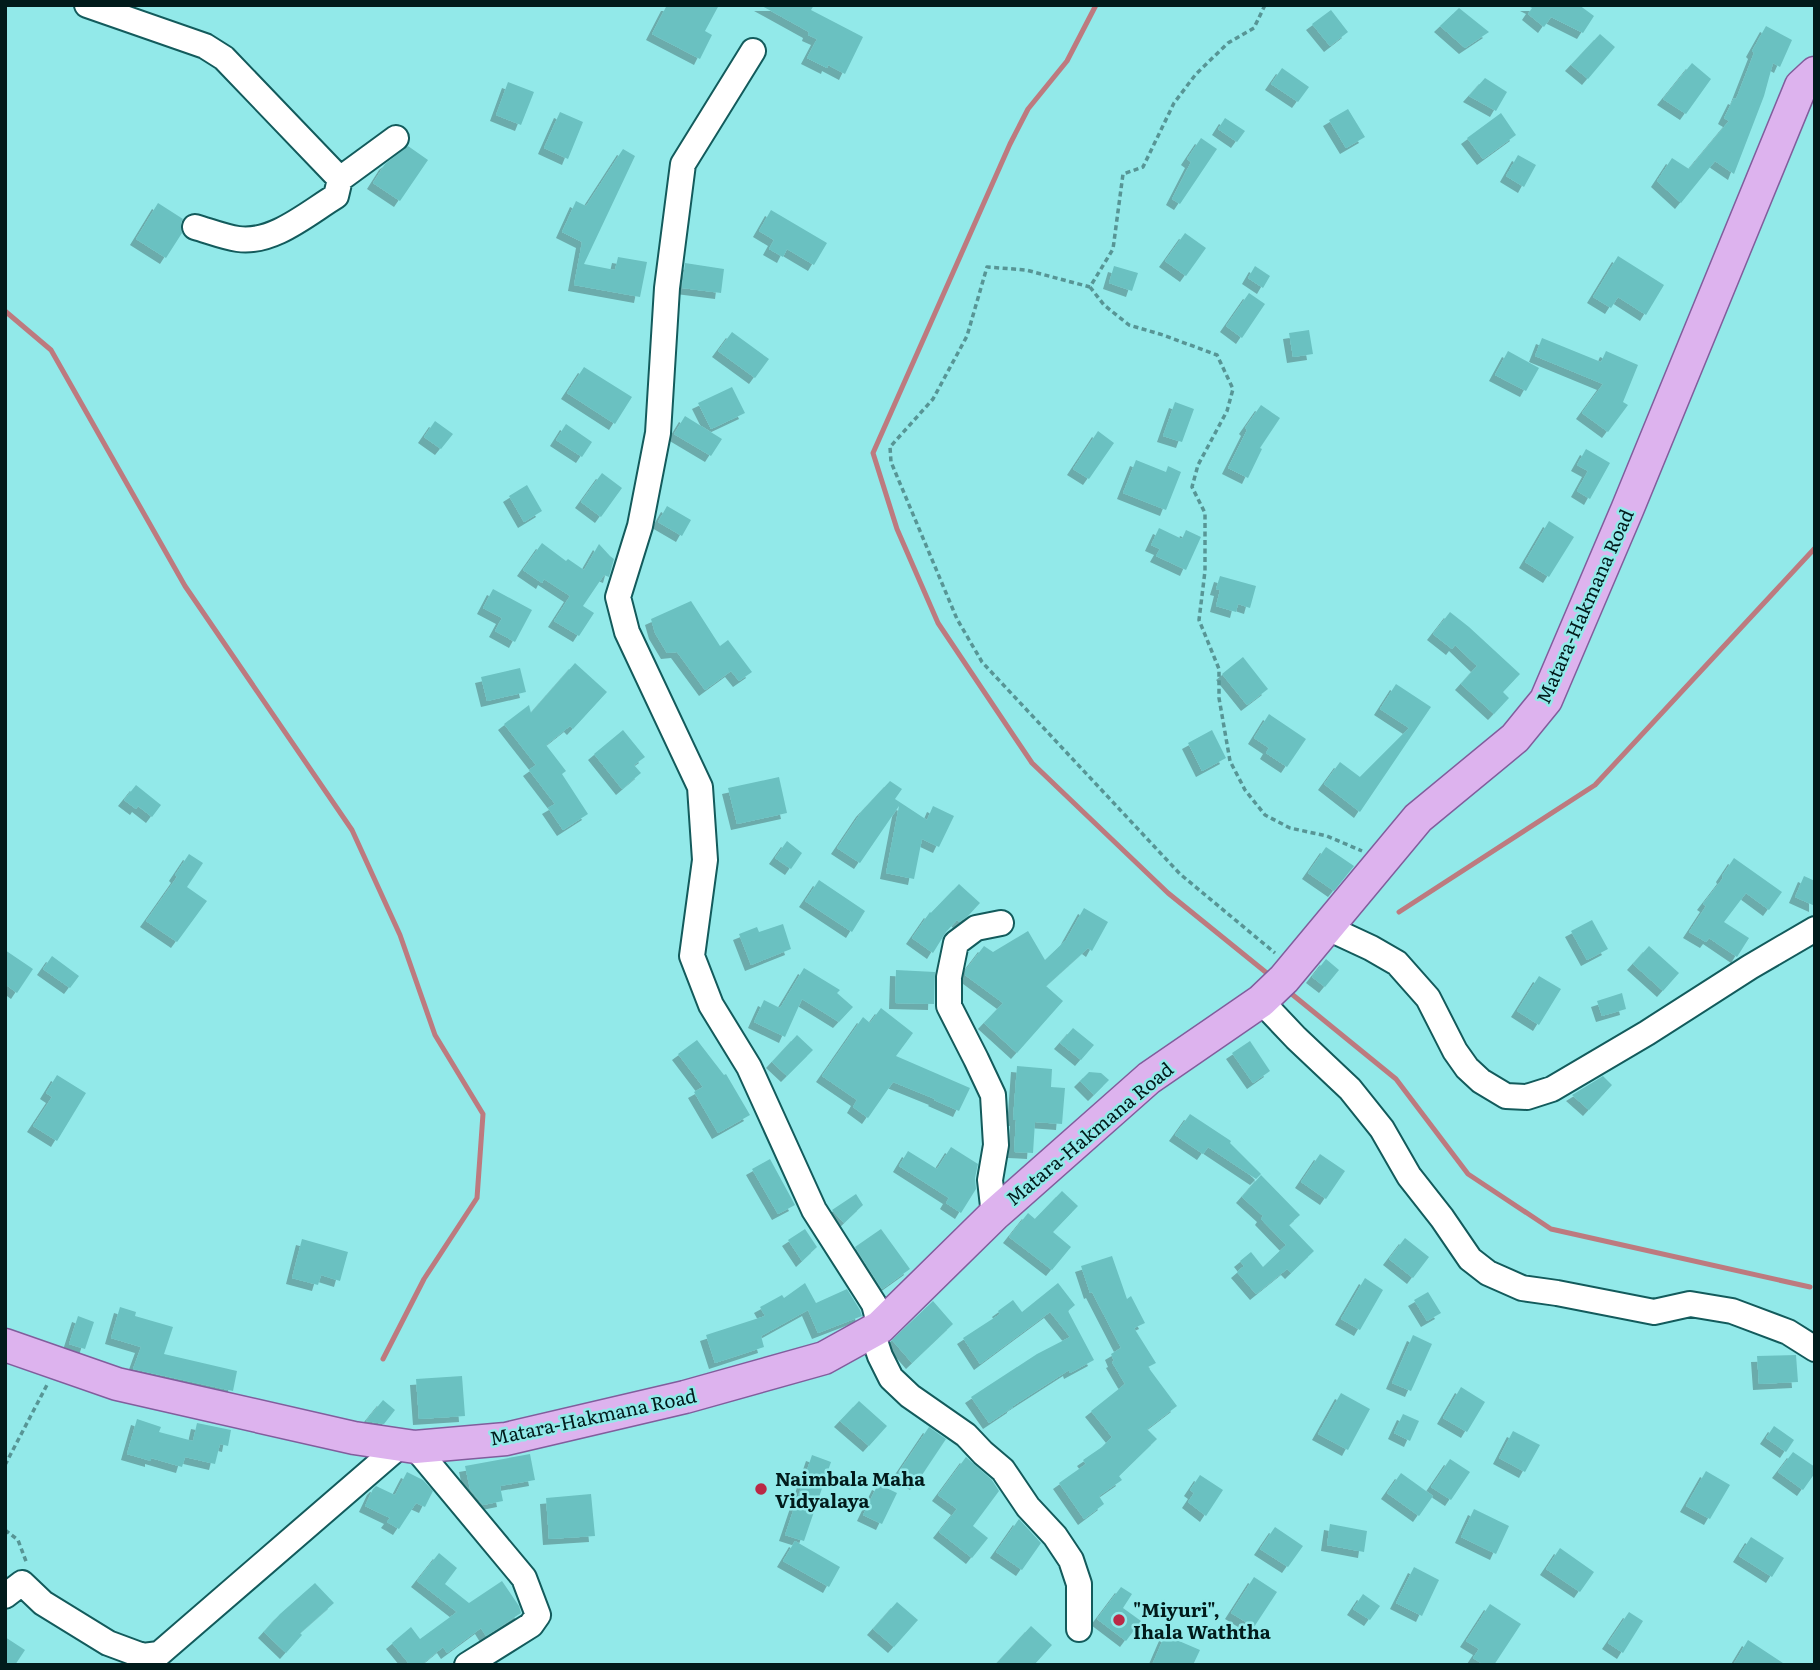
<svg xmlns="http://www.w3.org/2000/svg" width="1820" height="1670" font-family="Literata,serif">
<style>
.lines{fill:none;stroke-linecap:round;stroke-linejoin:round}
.stream{stroke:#bd7a7f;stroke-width:5}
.building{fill:#6bc1c1;filter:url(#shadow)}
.minor-casing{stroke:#135b5c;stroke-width:28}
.major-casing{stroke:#815d9c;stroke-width:35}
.path{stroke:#579595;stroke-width:3.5;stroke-dasharray:5 3.5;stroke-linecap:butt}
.minor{stroke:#fff;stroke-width:24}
.major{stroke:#ddb3ee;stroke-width:32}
.poi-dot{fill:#ba2946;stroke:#92e9e9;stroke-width:2.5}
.labels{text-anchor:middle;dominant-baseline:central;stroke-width:5;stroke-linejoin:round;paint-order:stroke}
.street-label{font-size:19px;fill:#011b1b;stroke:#92e9e9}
.poi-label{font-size:19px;font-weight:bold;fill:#011b1b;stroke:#92e9e9;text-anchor:start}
</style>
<defs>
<filter id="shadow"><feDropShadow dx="-6" dy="6" stdDeviation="0" flood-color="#0004"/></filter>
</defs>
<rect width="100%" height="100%" fill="#92e9e9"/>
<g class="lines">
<!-- stream -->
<path class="stream" d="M1096,5L1067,61L1028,109L1010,144L873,453L897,529L938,623L1032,763L1168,893L1273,978
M5,311L51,350L185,586L352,830L400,935L435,1035L483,1114L477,1198L424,1279L383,1359
M1399,912L1595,785L1815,548
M1288,991L1396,1079L1468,1174L1551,1229L1810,1287"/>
</g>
<!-- building -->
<path class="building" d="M667,5H719L705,31L712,35L700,59L652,34Z
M760,5H814L811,10L863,37L845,74L828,65L827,68L807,58L817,39L808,35L809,32Z
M1526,5H1579L1594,16L1583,33L1551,17L1544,27L1528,14L1532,8Z
M1459,8L1489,32L1465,48L1440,26Z
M1331,10L1348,32L1330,46L1312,24Z
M1766,26L1792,40L1780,67L1773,63L1764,96L1734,174L1715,161L1681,203L1657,181L1672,158L1689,169L1729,121L1724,118L1734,98L1736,99L1754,53L1752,51Z
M1600,34L1615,47L1588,79L1571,65Z
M1692,63L1711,79L1686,114L1663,99Z
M1282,68L1309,87L1298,102L1271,84Z
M1485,78L1507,92L1496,111L1469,96Z
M508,82L534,92L521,125L496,115Z
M1348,109L1365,137L1346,148L1329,120Z
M560,112L583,122L568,159L544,148Z
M1501,113L1516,135L1483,159L1467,138Z
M1225,118L1245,131L1237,142L1218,129Z
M1201,138L1217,149L1180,204L1172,199L1191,162L1187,159Z
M408,146L428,160L400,201L373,183L385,164Z
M623,149L635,156L584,264L615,270L618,257L647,262L640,297L574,285L582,242L562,232L576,201L586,206Z
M1518,155L1536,165L1524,187L1506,176Z
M158,203L183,219L181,223L182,233L166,258L136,239Z
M771,210L827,243L814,265L787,249L783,257L769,249L774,240L759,231Z
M1185,233L1206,248L1186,276L1165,261Z
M1618,256L1664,285L1646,315L1618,297L1611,308L1593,297Z
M685,263L724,269L721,293L682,288Z
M1114,266L1138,273L1132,291L1109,283Z
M1255,266L1270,276L1263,288L1248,278Z
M1249,293L1265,304L1242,338L1226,326Z
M1309,330L1313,354L1293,357L1289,333Z
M732,332L769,359L755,378L718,351Z
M1542,338L1601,362L1606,351L1638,365L1623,402L1628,405L1608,432L1582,413L1603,384L1535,356Z
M1508,351L1539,368L1526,391L1495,375Z
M584,367L632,397L615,424L567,393Z
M732,387L745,413L711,429L698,403Z
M1175,402L1194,409L1182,442L1163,436Z
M1261,405L1280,418L1260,448L1262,449L1248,478L1228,468L1247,430L1245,428Z
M685,416L722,439L711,456L674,434Z
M435,421L453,434L441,449L424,437Z
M566,424L592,442L582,457L556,440Z
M1098,431L1114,443L1089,479L1073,469Z
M1586,449L1610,463L1590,499L1577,491L1588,471L1577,465Z
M1136,460L1166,472L1168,466L1181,472L1166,510L1123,493Z
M602,473L622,488L601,517L581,502Z
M527,485L542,511L524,522L509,496Z
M667,506L691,520L682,536L658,522Z
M1549,521L1574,537L1549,577L1525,562Z
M1159,528L1182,539L1186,530L1201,537L1186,570L1156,556L1160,549L1151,545Z
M542,543L566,561L568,559L584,570L599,544L610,556L614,559L609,577L604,575L583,606L594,613L579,636L554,621L570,596L544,579L542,583L523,570Z
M1220,576L1256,586L1250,608L1238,604L1236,612L1216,606L1220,590L1216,589Z
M493,589L532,610L515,642L495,631L502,618L483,608Z
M691,601L720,646L728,640L752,672L739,681L731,671L705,690L677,652L667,653L655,633L651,619Z
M1450,612L1469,627L1520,674L1503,692L1509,698L1494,714L1461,684L1477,666L1455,645L1452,649L1433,634Z
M1243,657L1268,689L1247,705L1222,674Z
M575,663L607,692L573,729L570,726L546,745L566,771L562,774L588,814L563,830L548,808L555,804L529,770L536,765L504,724L529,705L531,713Z
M520,668L526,692L487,701L481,677Z
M1396,684L1431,707L1360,812L1324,784L1340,762L1360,777L1409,728L1380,709Z
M1269,714L1306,739L1287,767L1266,753L1269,748L1254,738Z
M623,730L645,757L634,765L641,773L622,789L594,754Z
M1212,730L1226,758L1202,771L1188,743Z
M779,777L787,813L737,824L728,788Z
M890,781L902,789L895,799L927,820L933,806L954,816L939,847L922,839L914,879L886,873L899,806L860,863L837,848L862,811Z
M136,785L161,805L152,817L138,806L136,809L124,800Z
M787,841L802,853L791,869L775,858Z
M1326,847L1354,866L1334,891L1308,873Z
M189,854L203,863L187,887L207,901L177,942L146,921L177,877L175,875Z
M1734,858L1782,892L1769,910L1746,893L1724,922L1749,938L1737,957L1709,938L1706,942L1689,932L1706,906L1703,904L1723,878L1722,876Z
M1804,876L1815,881V906L1795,897Z
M819,880L865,911L852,932L805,901Z
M959,884L980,903L968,916L959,922L957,920L946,932L933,953L912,938L930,912L931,913Z
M1084,908L1108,922L1092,951L1088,948L1046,986L1063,1001L1017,1053L984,1023L1003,1003L965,975V971L984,946L993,952L1028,931L1045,960L1066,940Z
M1592,920L1608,949L1587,960L1571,931Z
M783,924L791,949L751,965L739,934L757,927L759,932Z
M1649,946L1679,973L1663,991L1633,964Z
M5,950L33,969L17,993L5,984Z
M52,956L79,976L70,988L43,969Z
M1326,959L1339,970L1325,987L1312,977Z
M804,968L840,990L837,993L853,1007L839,1022L802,999L785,1037L754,1022L764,1000L780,1008Z
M896,970L935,972L934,1004L895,1003Z
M1539,976L1561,989L1539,1025L1517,1011Z
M1622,993L1626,1009L1602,1016L1597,1001Z
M881,1008L913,1033L896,1056L970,1088L959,1111L934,1100L935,1099L893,1082L868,1118L853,1107L857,1100L822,1076L863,1017L870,1023Z
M1073,1028L1094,1045L1081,1060L1060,1043Z
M797,1035L813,1050L787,1076L772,1062Z
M697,1040L724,1075L726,1074L750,1115L718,1133L694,1092L703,1087L678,1054Z
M1250,1041L1270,1071L1253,1083L1232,1053Z
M1017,1066L1052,1069L1051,1087L1065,1088L1062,1124L1035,1122L1033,1153L1014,1152L1016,1120H1013Z
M1089,1072L1101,1073L1109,1080L1094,1095L1080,1081Z
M57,1075L86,1093L57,1141L33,1126L52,1097L46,1093Z
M1603,1076L1612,1085L1589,1110L1572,1095Z
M1190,1114L1231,1141L1230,1143L1261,1174L1256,1179L1208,1147L1203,1154L1175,1135Z
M951,1147L978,1164L975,1178L976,1189L961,1213L946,1203L949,1198L899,1166L908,1151L937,1169Z
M1320,1154L1345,1171L1326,1199L1301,1182Z
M770,1159L795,1205L778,1214L752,1169Z
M1261,1175L1300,1215L1289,1225L1314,1251L1291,1273L1287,1269L1256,1294L1237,1272L1244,1266L1240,1261L1251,1252L1263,1267L1286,1245L1261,1219L1263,1216L1242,1197Z
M1062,1191L1078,1206L1053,1232L1071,1247L1052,1270L1009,1237L1028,1213L1035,1219Z
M856,1194L863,1205L844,1223L832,1210Z
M805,1229L817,1247L802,1261L788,1240Z
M881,1229L910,1269L882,1289L855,1247Z
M1405,1238L1429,1257L1413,1278L1389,1259Z
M302,1239L348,1252L340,1281L321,1275L318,1285L292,1278Z
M1112,1256L1127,1299L1131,1296L1145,1323L1134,1328L1156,1363L1148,1367L1177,1406L1147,1429L1157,1439L1119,1476L1122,1480L1099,1496L1104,1504L1084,1519L1059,1483L1086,1464L1083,1460L1102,1447L1112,1437L1091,1411L1125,1384L1112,1362L1114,1361L1111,1354L1121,1348L1092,1292L1090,1293L1081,1266Z
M1365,1278L1383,1290L1360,1330L1341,1319Z
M805,1283L816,1303L847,1289L860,1310L862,1316L818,1333L808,1310L761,1336L764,1347L715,1363L706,1335L765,1316L760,1307L782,1295L784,1298Z
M1058,1283L1075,1305L1068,1311L1094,1360L1070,1373L1069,1370L1013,1406V1407L989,1423L971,1397L1037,1354L1070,1337L1050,1312L980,1364L963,1338L1000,1314L998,1311L1013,1300L1022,1312Z
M1428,1292L1441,1313L1427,1321L1414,1300Z
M933,1301L953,1324L912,1363L892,1340Z
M120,1307L136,1312L135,1316L173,1327L164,1354L237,1371L233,1391L133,1369L141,1347L111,1338Z
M78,1316L94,1322L85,1349L69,1344Z
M1413,1335L1432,1344L1411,1391L1392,1383Z
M1796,1355L1798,1382L1759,1384L1757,1356Z
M462,1376L465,1416L419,1419L416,1379Z
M1461,1387L1485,1402L1467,1432L1443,1418Z
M1341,1393L1370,1409L1348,1450L1318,1434Z
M383,1400L395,1410L384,1424L366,1421Z
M859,1401L887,1426L869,1446L840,1421Z
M1403,1414L1419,1421L1410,1441L1394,1433Z
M137,1419L161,1427L159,1432L193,1441L197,1423L231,1430L228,1446L220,1444L215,1464L185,1457L182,1467L151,1458V1461L127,1454Z
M1774,1426L1794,1440L1786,1452L1766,1438Z
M929,1427L946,1439L916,1484L898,1473Z
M1513,1431L1540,1445L1525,1472L1499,1458Z
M1793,1452L1815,1467V1473L1803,1490L1778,1472Z
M530,1454L535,1480L500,1486L503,1501L483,1505L470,1489L465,1466Z
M812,1455L831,1462L804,1541L785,1535Z
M966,1457L992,1480L999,1491L973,1526L988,1538L972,1558L939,1532L957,1509L938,1495Z
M1450,1459L1470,1472L1451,1500L1431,1487Z
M1706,1471L1730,1485L1710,1519L1686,1506Z
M407,1472L423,1480L433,1491L425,1507L416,1503L399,1529L387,1522L390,1518L365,1506L373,1489L376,1486L395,1495Z
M1401,1473L1433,1496L1419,1516L1387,1493Z
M1200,1475L1223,1490L1206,1516L1188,1502L1194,1493L1190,1490Z
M878,1484L897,1493L882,1524L863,1515Z
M591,1494L595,1536L549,1539L546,1498Z
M1474,1509L1509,1526L1496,1554L1461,1537Z
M1019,1519L1041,1543L1022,1570L996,1552Z
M1330,1524L1367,1531L1364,1552L1327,1545Z
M1275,1527L1303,1546L1288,1567L1260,1549Z
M1751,1537L1784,1558L1772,1577L1739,1556Z
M795,1541L840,1567L829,1587L783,1561Z
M1560,1548L1594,1572L1580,1592L1546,1569Z
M439,1553L457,1568L445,1584L469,1603L502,1581L519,1606L521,1613L486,1636L481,1628L447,1653L443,1647L421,1665H410L392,1643L411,1627L420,1639L457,1612L417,1581Z
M1414,1567L1439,1580L1422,1616L1396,1603Z
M1254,1577L1277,1592L1254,1627L1231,1613Z
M315,1583L334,1603L300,1633L302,1635L286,1653L264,1632L280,1614Z
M1121,1587L1132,1594L1123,1608L1141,1621L1126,1641L1097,1619Z
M1363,1594L1380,1606L1370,1620L1353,1609Z
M897,1602L918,1620L894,1647L873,1629Z
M1490,1604L1521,1624L1494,1665H1484L1473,1658L1479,1649L1466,1641Z
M1629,1612L1643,1621L1623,1653L1608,1643Z
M1031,1626L1052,1645L1034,1665H995Z
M1165,1635L1200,1650L1193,1665H1152Z
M5,1637L25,1650L15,1665H5Z
M1748,1640L1786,1665H1733Z"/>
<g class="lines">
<!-- minor casing -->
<g class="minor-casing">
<path id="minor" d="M87,5L205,46L224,58L340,179L396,138
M753,51L683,164L667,288L658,433L640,526L618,597L627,632L700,787L705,860L692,956L711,1005L749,1067L814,1210L874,1304L880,1327
M195,227C209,231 224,237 238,239C273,244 308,213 336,196L340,179
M1328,928L1371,948L1397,963L1428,998L1455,1051L1467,1068L1481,1081L1506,1096L1527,1097L1552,1089L1647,1033L1750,967L1815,929
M1261,1001L1296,1038L1350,1089L1382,1129L1409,1176L1442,1218L1470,1259L1488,1273L1522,1288L1557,1293L1654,1312L1690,1304L1732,1311L1788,1332L1815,1349
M994,1215L990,1180L996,1145L993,1095L976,1059L949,1006V977L956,943L976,928L1001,923
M872,1332L880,1356L891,1378L910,1396L966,1435L983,1453L1003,1470L1028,1507L1055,1536L1071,1560L1079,1584V1629
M415,1447L524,1578L538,1615L531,1625L467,1665
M5,1596L22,1583L43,1603L108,1643L143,1656L159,1654L402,1444"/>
</g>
<!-- major casing -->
<g class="major-casing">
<path id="major" d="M5,1345L117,1384L354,1438L415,1447L506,1439L685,1397L824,1358L880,1327L994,1215L1149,1078L1261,1001L1284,979L1418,818L1515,738L1546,700L1627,510L1801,86L1815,73"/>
</g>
<!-- path -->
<path class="path" d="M1265,5L1254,28L1228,43L1196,74L1174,103L1143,167L1123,174L1113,249L1090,287L1026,270L987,267L967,336L933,399L890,447L891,462L957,619L982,662L1180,874L1275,953
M1090,287L1104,305L1129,325L1163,335L1217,355L1233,389L1227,411L1198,465L1192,487L1205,513V571L1199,620L1219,669V698L1230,761L1245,790L1265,815L1290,828L1327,836L1362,851
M5,1465L48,1383
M5,1530L18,1540L27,1564"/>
<!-- minor -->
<use href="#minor" class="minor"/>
<!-- major -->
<use href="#major" class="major"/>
</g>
<!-- markers -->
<g class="poi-dot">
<circle cx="761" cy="1489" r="7"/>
<circle cx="1119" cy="1620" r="7"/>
</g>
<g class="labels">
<!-- street labels -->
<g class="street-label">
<text transform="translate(1584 606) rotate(-66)">Matara-Hakmana Road</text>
<text transform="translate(1089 1133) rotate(-40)">Matara-Hakmana Road</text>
<text transform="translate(593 1416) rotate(-12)">Matara-Hakmana Road</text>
</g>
<!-- poi labels -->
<g class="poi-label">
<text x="775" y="1478">Naimbala Maha<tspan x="775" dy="22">Vidyalaya</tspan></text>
<text x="1133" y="1609">"Miyuri",<tspan x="1133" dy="22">Ihala Waththa</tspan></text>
</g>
</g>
<!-- border -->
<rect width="1820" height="1670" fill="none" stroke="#011b1b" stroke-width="14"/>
</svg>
